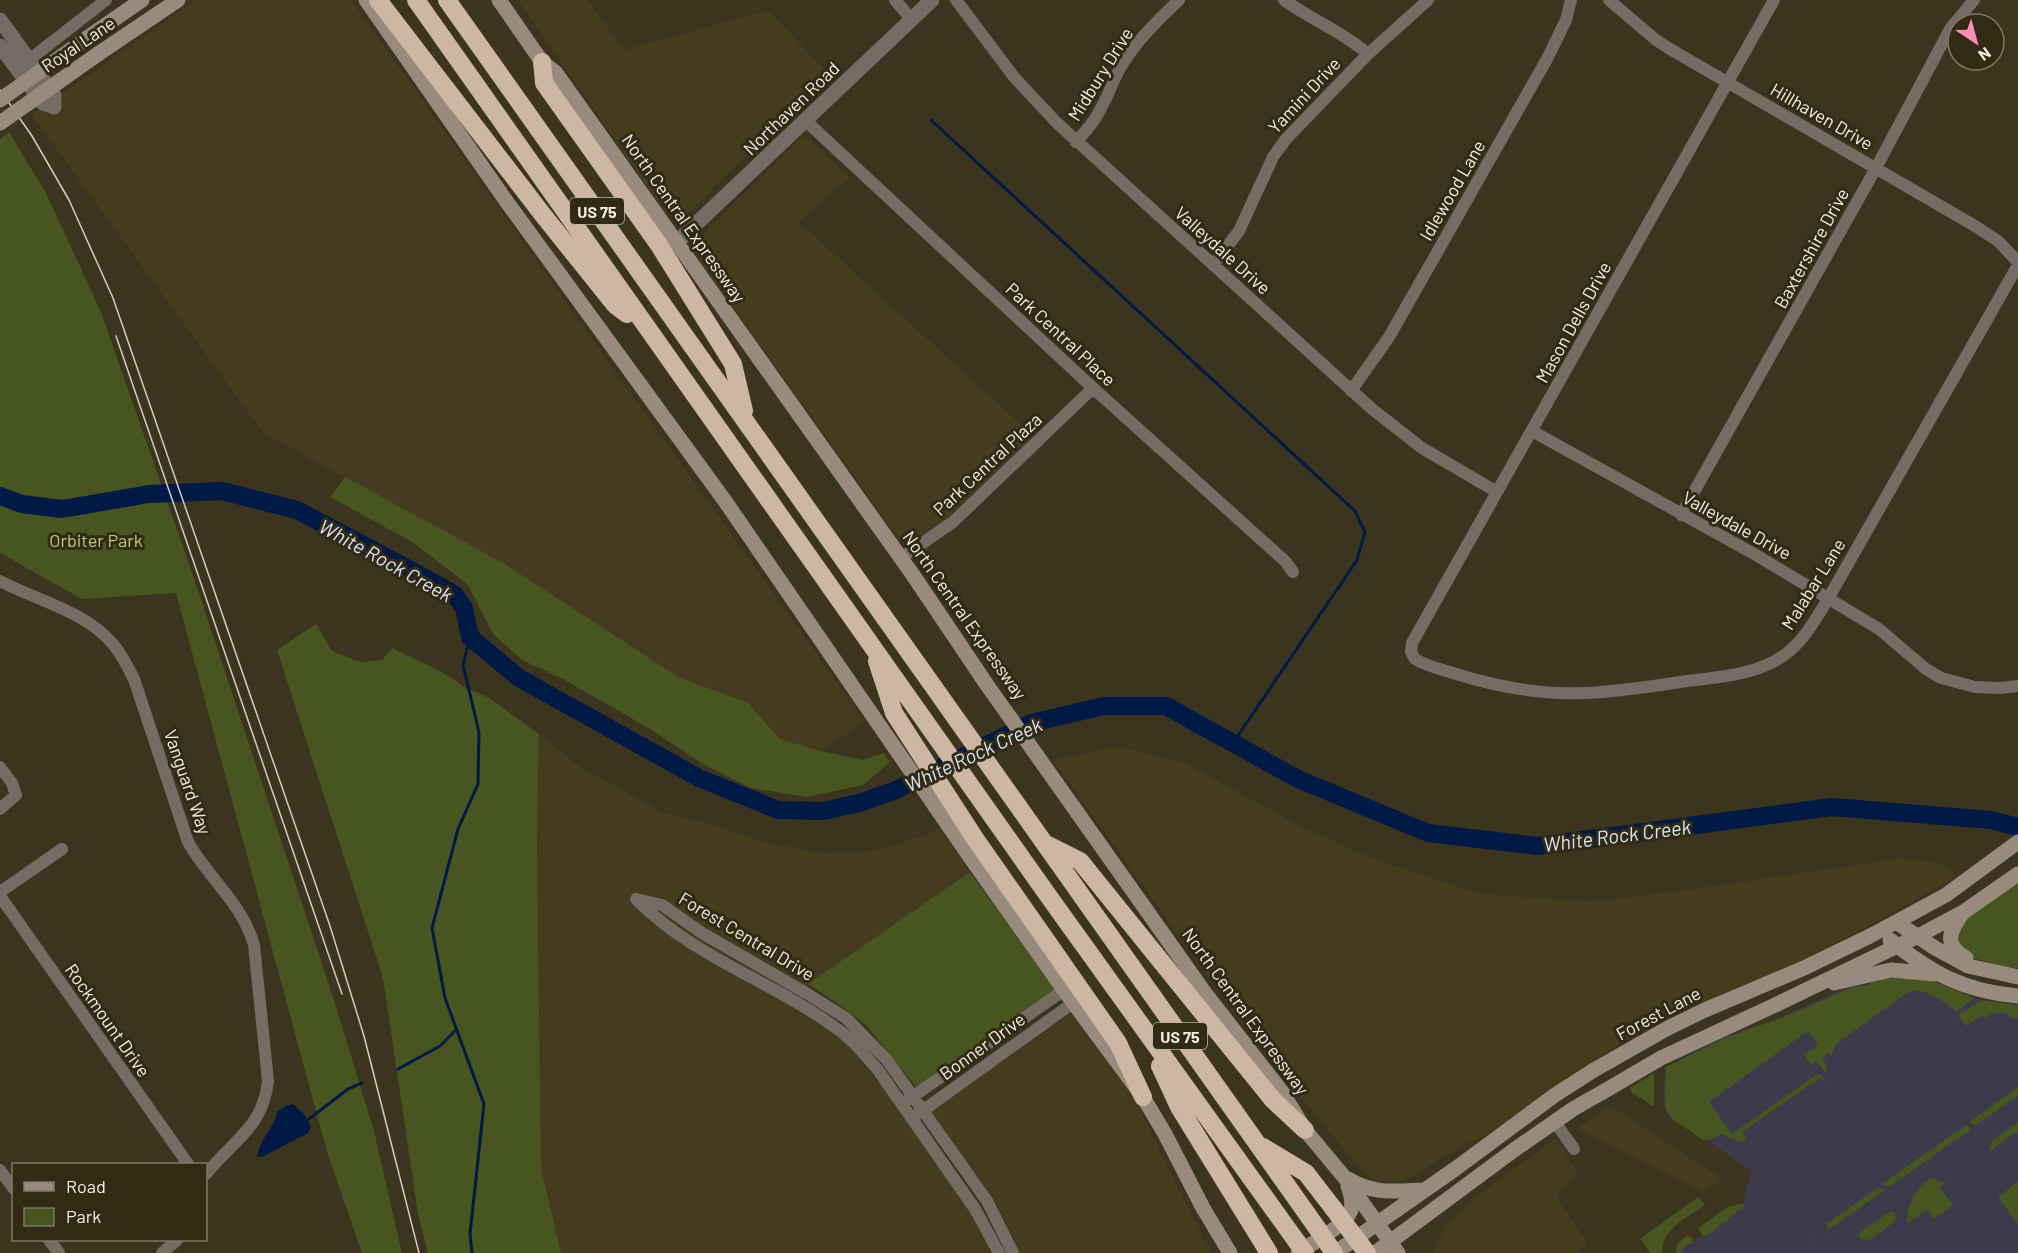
<svg xmlns="http://www.w3.org/2000/svg" width="2018" height="1253" font-family="Barlow,sans-serif">
<style>
.built{fill:#453b1e}
.medical{fill:#3c3a4b}
.green{fill:#485520}
.water{fill:#001945}
.lines{fill:none;stroke-linecap:round;stroke-linejoin:round}
.stream{stroke:#001945;stroke-width:3}
.river{stroke:#001945;stroke-width:18}
.minor{stroke:#756c64;stroke-width:12}
.tertiary{stroke:#756c64;stroke-width:15}
.secondary{stroke:#988b7e;stroke-width:15}
.motorway{stroke:#cdb7a3;stroke-width:18}
.tram{stroke:#d3cebf;stroke-width:1.5}
.secondary-bridge{stroke:#988b7e;stroke-width:15}
.motorway-bridge{stroke:#cdb7a3;stroke-width:18}
.labels{text-anchor:middle;dominant-baseline:central;stroke-width:6;stroke-linejoin:round;paint-order:stroke}
.shield{fill:#312a14;stroke:#b9b4a4;stroke-width:1.5}
.shield-label{font-size:16px;font-weight:bold;fill:#f3efe1}
.street-label{font-size:18px;fill:#f3efe1;stroke:#312a14}
.park-label{font-size:18px;fill:#b4cd72;stroke:#312a14}
.water-label{font-size:20px;font-style:italic;fill:#dae4f4;stroke:#312a14}
</style>
<rect width="100%" height="100%" fill="#3b341e"/>
<!-- built -->
<path class="built" d="M195,0H351L865,722L821,751L780,739L747,702L680,678L505,564L263,433L32,115Z
M518,0H588L624,50L768,10L828,73L684,217L666,214Z
M804,135L850,177L799,222L1045,446L914,560L690,247Z
M539,734L579,766L662,812L708,823L770,844L826,853L858,852L886,848L940,829L970,872L786,1000L838,1035L882,1086L983,1230L993,1253H561L541,1168L537,842Z
M1120,746L1187,764L1304,828L1382,862L1482,894L1587,901L1606,900L1693,889L1902,858L1945,864L1956,877L1812,957L1700,1004L1624,1041L1488,1134L1462,1146L1404,1181L1379,1182L1361,1170L1244,1027L1053,760Z
M1072,1013L1136,1102L1210,1253H1018L930,1112Z
M1610,1105L1722,1179L1704,1192L1577,1129Z
M1556,1138L1578,1173L1556,1196L1588,1244L1575,1253H1432L1448,1222L1478,1195Z"/>
<!-- medical -->
<path class="medical" d="M1892,977L1911,979L1989,1002L2018,1004V1253H1677L1743,1206L1751,1171L1668,1113L1663,1100L1665,1067L1716,1040L1779,1018L1853,985L1868,984L1875,979Z"/>
<!-- green -->
<path class="green" d="M9,132L46,193L101,312L196,584L334,1000L374,1131L402,1253H362L327,1152L176,593L82,599L0,553V139Z
M345,477L505,564L680,678L747,702L780,739L821,751L863,760L883,753L890,762L863,785L807,797L751,788L703,764L650,729L563,679L522,660L493,634L468,585L414,543L330,497Z
M316,624L332,651L360,662L382,660L392,648L442,672L465,687L489,698L539,734L537,842L541,1168L561,1253H428L418,1214L383,978L277,650Z
M970,872L1055,990L916,1087L866,1025L834,1001L808,984Z
M2018,884V968L2004,967L1966,956L1954,934L1961,920Z
M1894,978L1933,981L1974,998L1956,1012C1951,1005 1925,990 1916,990C1915,990 1908,993 1907,993L1836,1044L1831,1056L1828,1053L1823,1060L1827,1067V1075L1817,1062L1811,1065L1804,1055L1818,1045L1808,1031L1709,1102L1732,1134L1817,1074L1821,1075L1825,1082L1820,1078L1742,1132L1746,1138L1745,1141L1738,1142L1722,1134L1711,1139L1703,1140L1672,1119L1667,1112L1665,1103L1666,1067L1727,1037L1784,1017L1853,987L1868,985L1876,979Z
M1982,1000L2018,1005V1018L2015,1020C2005,1010 1996,1011 1985,1018L1982,1015L1966,1026L1958,1015Z
M1654,1073V1105L1653,1106L1632,1093L1630,1088Z
M2018,1087V1096L1979,1123L1975,1126L1969,1122Z
M2018,1122V1134L2016,1132L1989,1152L1992,1141Z
M1966,1125L1972,1129L1889,1187L1882,1184Z
M1932,1178L1945,1183L1940,1187L1953,1205L1934,1219L1927,1209L1907,1224C1908,1204 1914,1187 1932,1178Z
M2018,1182V1225L1998,1197Z
M1879,1187L1885,1190L1796,1253L1829,1229L1826,1224Z
M1698,1197L1705,1205C1687,1218 1662,1228 1662,1253H1650L1640,1239Z
M1739,1204H1747L1707,1236H1703L1698,1228L1726,1208Z
M1891,1211L1896,1214L1894,1222L1870,1240L1860,1239L1859,1236L1860,1232Z
M1687,1236L1691,1237L1694,1242L1685,1246L1680,1253H1676L1677,1244Z"/>
<!-- water -->
<path class="water" d="M293,1104L304,1114L311,1127L308,1133L262,1157L257,1156C260,1139 274,1128 277,1112L286,1106Z"/>
<g class="lines">
<!-- stream -->
<path class="stream" d="M931,120L1355,511L1365,532L1357,560L1233,743
M470,637L463,665L479,732L478,784L458,829L432,928L445,998L484,1104L470,1234L472,1253
M398,1069L440,1046L456,1030
M305,1122L348,1089L362,1083"/>
<!-- river -->
<path class="river" d="M0,496L22,504L62,509L149,494L222,491L297,510L420,575L454,594L464,608L470,637L519,678L699,778L778,810L824,811L862,802L896,790L1031,723L1104,706H1166L1298,779L1428,833L1537,846L1832,807L1991,820L2018,827"/>
<!-- minor -->
<path class="minor" d="M895,0L912,20
M956,0L1014,77L1057,123L1372,409L1422,448L1497,492
M1284,0C1312,20 1343,32 1368,54
M1609,0L1656,40L1670,49L1975,226L1998,241L2018,262
M1774,0L1412,643L1411,652L1415,659C1426,666 1441,669 1453,673C1494,686 1540,695 1583,693C1618,692 1653,686 1687,681C1720,677 1755,675 1783,656C1803,642 1816,619 1828,599L2018,265
M25,68L29,60L106,0
M806,121L1093,388L1286,562L1293,572
M1076,142C1086,131 1095,121 1101,108C1108,96 1112,83 1119,70C1134,43 1157,21 1179,0
M1213,265L1239,231L1273,157L1286,139L1368,54L1428,0
M1351,391L1389,337L1547,59L1566,20L1571,0
M1532,431L1756,555L1879,629L1926,669L1941,678L1975,687L2000,688L2018,686
M1681,515L1876,168L1950,29L1974,0
M901,558L953,522L1093,388
M0,581C36,600 85,611 113,644C122,655 128,667 134,679L188,842C209,879 242,903 254,945L268,1081C263,1128 232,1141 206,1174
M0,767L12,783L16,795L0,809
M0,892L62,849
M0,896L188,1164
M636,899L662,905L702,933L806,993L846,1018L887,1060L987,1201L1013,1253
M637,900C693,957 772,981 836,1028C852,1039 865,1055 878,1070L975,1209L999,1253
M908,1100L1064,990
M918,1114L1073,1003
M1555,1122L1574,1149
M0,1170L14,1189
M49,1240L59,1253
M162,1253L177,1240"/>
<!-- tertiary -->
<path class="tertiary" d="M0,20L54,95V107L43,103L0,46
M676,243L932,0"/>
<!-- secondary -->
<path class="secondary" d="M366,0L504,198L725,501L970,857L1064,990L1143,1097L1165,1134L1203,1208L1230,1253
M499,0L542,62L556,73L913,575L987,685L1205,993L1282,1092L1305,1130L1345,1178L1398,1253
M87,38L142,0
M98,54L178,0
M1963,912C1950,931 1942,944 1966,958
M1896,922L1935,948L1968,966L2018,977
M1890,940C1933,974 1963,991 2018,996
M1834,983L1891,970L1935,974
M1348,1179C1374,1195 1395,1191 1423,1190
M1298,1253C1312,1243 1345,1226 1351,1210C1353,1202 1351,1194 1348,1186
M1335,1253L1455,1169L1555,1095L1594,1070L1668,1028L1705,1010L1804,968L1870,936L1946,895L2018,842
M1375,1253L1514,1150L1573,1109L1608,1089L1661,1058L1773,1006L1918,936L1965,911L2018,874"/>
<!-- motorway -->
<path class="motorway" d="M378,0L543,215L615,305L627,314
M416,0L1047,894L1297,1242
M447,0L1317,1228
M542,62L544,83L659,245L733,364L744,411
M877,661L894,713L974,837L1118,1043L1143,1097
M1046,844L1080,861L1273,1100L1305,1130
M1160,1066L1179,1107L1269,1253
M1263,1147L1306,1173L1333,1208"/>
<!-- tram -->
<path class="tram" d="M0,90L32,136L69,200L113,298L330,926L364,1036L419,1253
M116,336L342,994"/>
<!-- secondary-bridge -->
<path class="secondary-bridge" d="M0,100L87,38
M0,123L98,54"/>
<!-- motorway-bridge -->
<path class="motorway-bridge" d="M1333,1208L1367,1253
M1317,1228L1334,1253
M1297,1242L1305,1253"/>
</g>
<g class="labels">
<!-- shield labels -->
<g class="shield">
<rect x="570" y="198" width="54" height="26" rx="4.5"/>
<rect x="1153" y="1023" width="54" height="26" rx="4.5"/>
</g>
<g class="shield-label">
<text x="597" y="211">US 75</text>
<text x="1180" y="1036">US 75</text>
</g>
<!-- street labels -->
<g class="street-label">
<text transform="translate(78 44) rotate(-34)">Royal Lane</text>
<text transform="translate(1100 74) rotate(-58)">Midbury Drive</text>
<text transform="translate(1304 95) rotate(-47)">Yamini Drive</text>
<text transform="translate(791 108) rotate(-44)">Northaven Road</text>
<text transform="translate(1822 116) rotate(30)">Hillhaven Drive</text>
<text transform="translate(1452 190) rotate(-60)">Idlewood Lane</text>
<text transform="translate(684 218) rotate(55)">North Central Expressway</text>
<text transform="translate(1811 248) rotate(-61)">Baxtershire Drive</text>
<text transform="translate(1223 250) rotate(42)">Valleydale Drive</text>
<text transform="translate(1573 322) rotate(-61)">Mason Dells Drive</text>
<text transform="translate(1061 334) rotate(43)">Park Central Place</text>
<text transform="translate(987 464) rotate(-43)">Park Central Plaza</text>
<text transform="translate(1737 525) rotate(29)">Valleydale Drive</text>
<text transform="translate(1813 584) rotate(-58)">Malabar Lane</text>
<text transform="translate(965 615) rotate(55)">North Central Expressway</text>
<text transform="translate(188 782) rotate(71)">Vanguard Way</text>
<text transform="translate(747 936) rotate(31)">Forest Central Drive</text>
<text transform="translate(1246 1011) rotate(54)">North Central Expressway</text>
<text transform="translate(1658 1013) rotate(-28)">Forest Lane</text>
<text transform="translate(108 1020) rotate(55)">Rockmount Drive</text>
<text transform="translate(982 1046) rotate(-36)">Bonner Drive</text>
</g>
<!-- park labels -->
<g class="park-label">
<text x="96" y="540">Orbiter Park</text>
</g>
<!-- water labels -->
<g class="water-label">
<text transform="translate(386 560) rotate(29)">White Rock Creek</text>
<text transform="translate(973 754) rotate(-25)">White Rock Creek</text>
<text transform="translate(1617 835) rotate(-7)">White Rock Creek</text>
</g>
</g>
<!-- legend -->
<rect x="12" y="1163" width="195" height="78" fill="#312a14" stroke="#7f7966" stroke-width="1.5"/>
<rect x="24" y="1182" width="30" height="9" fill="#988b7e" stroke="#7f7966" stroke-width="1.5"/>
<text x="66" y="1193" font-size="18" fill="#f3efe1">Road</text>
<rect x="24" y="1208" width="30" height="18" fill="#485520" stroke="#7f7966" stroke-width="1.5"/>
<text x="66" y="1223" font-size="18" fill="#f3efe1">Park</text>
<!-- north arrow -->
<g transform="translate(1976 42) rotate(144)"><circle r="28" fill="#312a14" stroke="#7f7966" stroke-width="1.5"/>
<path d="M0-4.5L10 22L0 15L-10 22Z" fill="#ff8eba"/>
<text y="-9" font-size="16" font-weight="bold" text-anchor="middle" fill="#f3efe1">N</text>
</g>
</svg>
